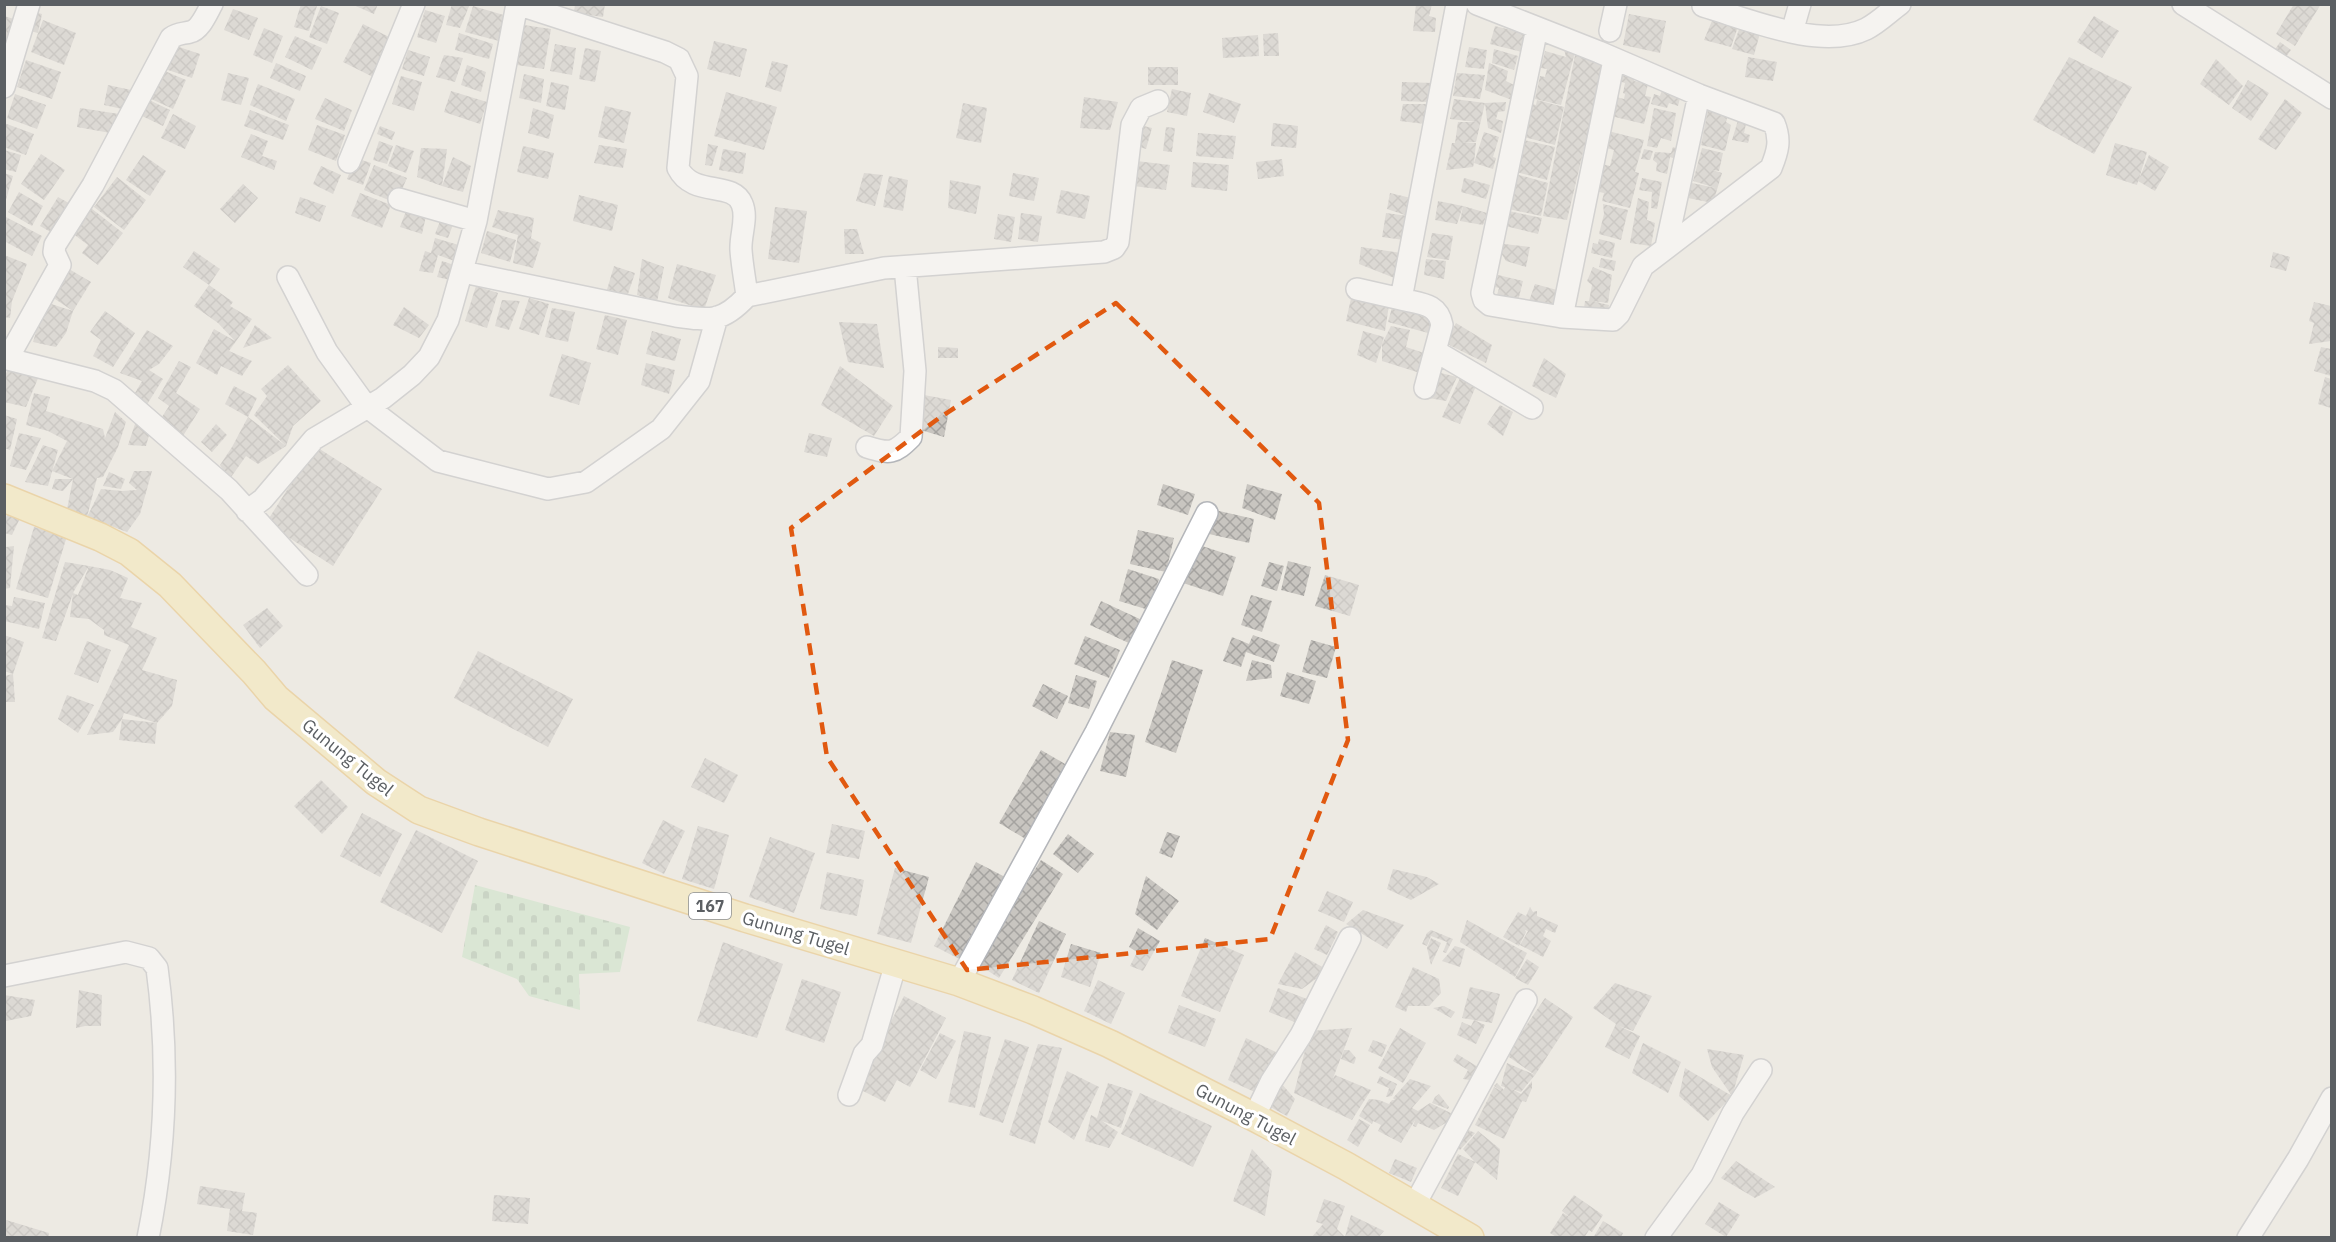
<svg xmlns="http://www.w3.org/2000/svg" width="2336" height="1242" font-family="'IBM Plex Sans',sans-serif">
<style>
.cemetery{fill:url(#cemetery-stones)}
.building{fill:url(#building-cross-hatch)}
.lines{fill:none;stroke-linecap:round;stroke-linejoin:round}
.minor-casing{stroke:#b4b6ba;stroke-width:24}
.major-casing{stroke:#e7bb62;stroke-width:30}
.minor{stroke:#fff;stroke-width:21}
.major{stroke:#f9e8ac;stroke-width:27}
.marked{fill:none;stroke:#e15910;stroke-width:4.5;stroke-dasharray:12 8;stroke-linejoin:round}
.labels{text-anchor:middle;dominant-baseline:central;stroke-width:6;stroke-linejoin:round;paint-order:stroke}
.shield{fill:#fff;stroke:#8c8f92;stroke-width:1.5}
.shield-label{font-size:16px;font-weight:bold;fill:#5b5f63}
.street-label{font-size:18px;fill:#5b5f63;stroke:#fff}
</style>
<defs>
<pattern id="cemetery-stones" width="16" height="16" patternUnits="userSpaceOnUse" patternTransform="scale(1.5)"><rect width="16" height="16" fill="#c3e3c1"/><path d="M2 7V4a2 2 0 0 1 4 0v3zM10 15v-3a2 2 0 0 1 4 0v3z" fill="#a1bba0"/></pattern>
<pattern id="building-cross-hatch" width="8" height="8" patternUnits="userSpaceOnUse" patternTransform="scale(1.5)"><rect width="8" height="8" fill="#c8c5c0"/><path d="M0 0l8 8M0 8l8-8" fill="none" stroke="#a5a3a0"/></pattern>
</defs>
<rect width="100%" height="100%" fill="#edeae3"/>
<!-- cemetery -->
<path class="cemetery" d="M475,885L630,927L620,972L579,974L580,1010L529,996L517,979L462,957Z"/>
<!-- building -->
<path class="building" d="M301,4L317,6L309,31L294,27Z
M351,4H378L374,14Z
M452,4H470L460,28L446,25Z
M575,4H605L603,17L574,13Z
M1416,4H1432L1429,16L1436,18L1435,32L1413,31Z
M2294,4H2321L2295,46L2276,34Z
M321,6L339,13L327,44L309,37Z
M473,6L507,16L499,41L465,32Z
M233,9L258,18L249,40L224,30Z
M27,10L42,14L38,33L22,29Z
M425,10L445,16L436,43L417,37Z
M1629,14L1666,21L1660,53L1623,45Z
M4,16L14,19L8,42L4,41Z
M1714,16L1740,21L1731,47L1704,40Z
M2094,16L2119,31L2102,58L2077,42Z
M43,20L76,33L64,65L31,52Z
M1742,21L1762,26L1754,55L1732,49Z
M363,24L395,40L375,78L343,62Z
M524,25L551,29L544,69L517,65Z
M1495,26L1526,34L1522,52L1490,44Z
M264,28L283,36L272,63L253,55Z
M459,33L493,44L489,59L455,50Z
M1278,33L1279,56H1264L1263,34Z
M1258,35L1259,56L1223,58L1222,38Z
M295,36L322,48L312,70L285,57Z
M714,41L747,49L740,77L707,69Z
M2280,42L2291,50L2282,62L2272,54Z
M170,44L200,54L192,78L162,68Z
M555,44L576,48L572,75L550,71Z
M1469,47L1487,50L1484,69L1465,67Z
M585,48L601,51L595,82L579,79Z
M1494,49L1518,56L1514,70L1492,63Z
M1564,49L1575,52L1561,105L1535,99L1540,76L1545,77L1547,69L1541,68L1545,51L1566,57Z
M408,50L430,57L424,76L402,69Z
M444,55L463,58L455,82L436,77Z
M1575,55L1604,64L1567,220L1543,216Z
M1748,57L1777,62L1773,81L1745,77Z
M2069,57L2132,87L2094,154L2033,120Z
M2216,59L2243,86L2229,105L2200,84Z
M26,60L61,72L52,99L17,87Z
M772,61L788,65L781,92L765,87Z
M276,63L306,76L300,91L270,78Z
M1489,63L1508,71L1506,81L1516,86L1512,100L1485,90Z
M467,65L486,72L481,92L461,85Z
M1148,67H1178V85H1148Z
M160,69L186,80L173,109L147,97Z
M1621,71L1635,75L1634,81L1648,84L1645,96L1651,97L1644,124L1611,116L1616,97L1624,99L1625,94L1623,93L1625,83L1618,81Z
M228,73L249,78L241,105L221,100Z
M1457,73L1485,75L1480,99L1453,96Z
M524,74L544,79L541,103L519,98Z
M401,76L422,82L414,111L392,104Z
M2248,80L2269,93L2251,121L2232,108Z
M551,82L569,86L565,110L546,106Z
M1402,82L1433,83L1429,102L1401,101Z
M258,84L295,99L286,121L250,105Z
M108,85L131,90L127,110L104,105Z
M1172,89L1191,93L1187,116L1167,112Z
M1662,90L1681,94L1678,106L1669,103L1667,108L1651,104L1654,94L1660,96Z
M451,91L487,102L480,124L444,112Z
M726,92L777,107L764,150L714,136Z
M1209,93L1241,104L1234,123L1203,112Z
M15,94L46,105L37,129L7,118Z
M1084,97L1118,102L1110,130L1080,128Z
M325,98L352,110L344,131L315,119Z
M147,99L170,110L163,126L140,115Z
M1454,99L1485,103L1506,102L1505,111L1498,112L1496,119L1503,121L1501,133L1488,128L1485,103L1476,142H1461L1476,143L1474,163L1484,132L1499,137L1493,157L1496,158L1493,169L1474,163L1473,167L1446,170L1452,143H1455L1458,122H1477L1450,119Z
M2285,99L2302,113L2276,150L2258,139Z
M1537,100L1564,107L1555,145L1520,136L1529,103L1536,105Z
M963,103L987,108L981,143L956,138Z
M1403,104H1428L1425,124L1400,121Z
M605,106L631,112L624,143L598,137Z
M80,108L119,114L116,134L77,127Z
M533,108L554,115L549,139L528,133Z
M1654,108L1676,113L1671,141L1661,138L1657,148L1647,146Z
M1708,109L1728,114L1726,122L1731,125L1725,151L1701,145Z
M250,110L289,125L283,140L244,126Z
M173,114L196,126L185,149L161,138Z
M1739,117L1747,119L1744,133L1750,135L1748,143L1732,140Z
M4,123L34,134L26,155L4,147Z
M1273,123L1298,126L1296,148L1271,146Z
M1136,124L1152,128L1146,149L1130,144Z
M317,125L345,135L336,161L308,150Z
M380,126L395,132L392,140L377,134Z
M1166,127L1175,128L1172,152L1163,151Z
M1608,131L1644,140L1635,172L1639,173L1630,208L1602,201L1604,193L1595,191L1602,164L1610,166L1614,150L1603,147Z
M1198,133L1236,136L1233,159L1196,156Z
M251,134L268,141L262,156L277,161L274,170L241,157Z
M1520,139L1555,147L1547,180L1512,171Z
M379,141L393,146L387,164L373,160Z
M2115,143L2147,152L2139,179L2149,155L2169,167L2155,191L2138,181L2137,185L2106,175Z
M708,144L718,146L712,166L705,165Z
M396,145L414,151L406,173L388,166Z
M599,145L627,149L623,168L594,163Z
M523,146L554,153L548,179L517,172Z
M1673,147L1679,149L1676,159L1670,157L1667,174L1656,171L1657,163L1653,160L1655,152L1671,153Z
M421,148L447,149L442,186L453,157L471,166L463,192L442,186L417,177Z
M1702,148L1723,153L1719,171L1712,170L1722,173L1713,203L1683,197L1687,182L1716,188L1693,181Z
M723,149L746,153L743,174L719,170Z
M1644,149L1653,151L1650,160L1641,159Z
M4,150L21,155L16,172L4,169Z
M41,154L65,170L44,200L21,184Z
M143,155L166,171L150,196L126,180Z
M355,158L371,163L363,185L347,179Z
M1282,159L1284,176L1258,179L1256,162Z
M1128,160L1170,165L1166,190L1125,185Z
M1193,162L1229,165L1227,191L1191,187Z
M374,165L407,178L396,203L364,190Z
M321,166L341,175L333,194L313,184Z
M4,173L13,176L5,203H4Z
M864,173L883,175L875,206L856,201Z
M1013,173L1039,178L1034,201L1009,196Z
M1512,173L1548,183L1541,216L1504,208Z
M889,176L908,180L903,211L883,207Z
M117,177L146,200L124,230L94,207Z
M1464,178L1490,185L1486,199L1461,192Z
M1642,178L1662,182L1657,209L1651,208L1652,192L1639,190Z
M950,180L981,186L976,214L948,208Z
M243,184L258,198L235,223L220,209Z
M1061,190L1090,196L1085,219L1056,213Z
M19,192L43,206L32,226L8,212Z
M360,193L391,205L382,228L351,216Z
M1390,193L1411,198L1404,240L1382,237L1386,213L1408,216L1387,209Z
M579,195L618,205L612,231L573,221Z
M58,197L74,206L56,235L40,226Z
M300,197L326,206L320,222L295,213Z
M1638,198L1649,202L1647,220L1655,223L1651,246L1630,243Z
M1438,201L1463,206L1487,213L1483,225L1460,221L1463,206L1457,224L1435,220Z
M1603,204L1628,210L1621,240L1599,234L1604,214Z
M87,205L123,233L98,265L82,253L88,245L68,230Z
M775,207L807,211L799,263L768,259Z
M498,210L534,218L531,238L541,243L533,268L513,263L518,235L492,227Z
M1504,210L1542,218L1538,234L1501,225Z
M406,211L426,216L422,234L400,227Z
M1021,213L1042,216L1038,242L1018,239Z
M998,214L1015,217L1011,242L994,239Z
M4,216L42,236L32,256L4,241Z
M442,216L455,219L448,238L435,234Z
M844,229H857L864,254H845Z
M487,231L516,240L510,262L481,253Z
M1432,233L1453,236L1449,260L1427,257Z
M435,238L462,246L457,262L438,255L433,273L419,271L425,251L431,253Z
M1599,239L1615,243L1612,258L1591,253L1593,243L1598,244Z
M1504,244L1530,247L1526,267L1506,261L1501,253Z
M1361,247L1401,253L1397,279L1359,264Z
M194,251L220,269L209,285L183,267Z
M2273,252L2290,257L2286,271L2270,267Z
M4,255L27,264L12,301L10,318L4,317Z
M1601,258L1616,261L1614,271L1599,267Z
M642,259L664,267L657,302L637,295Z
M1426,259L1446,261L1444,279L1424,275Z
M442,261L454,265L450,280L437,277Z
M677,264L716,275L704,310L668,298Z
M614,266L635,273L626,300L606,293Z
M1593,267L1612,275L1608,303L1592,301L1609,305L1606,319L1583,315L1585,301H1589L1592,285L1587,281Z
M69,269L91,282L73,311L52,297Z
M1498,275L1523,281L1518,301L1497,295L1499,288L1495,287Z
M1535,284L1557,290L1552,308L1529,301Z
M209,285L233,302L230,306L252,319L229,351L252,361L242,376L221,366L217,375L196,363L214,329L235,341L218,323L194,306Z
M476,286L498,293L487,328L465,321Z
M1352,294L1389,305L1385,331L1346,321Z
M529,298L549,304L539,335L519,329Z
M502,300L520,301L509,330L495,326Z
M45,302L73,311L66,333L56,347L33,342Z
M2314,302L2331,306V341L2309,344L2314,323L2309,321Z
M1393,304L1433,314L1428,333L1388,322Z
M404,307L429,325L419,338L393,325Z
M552,308L575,312L568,342L545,337Z
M105,311L135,333L113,367L93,356L101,340L90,332Z
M605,315L627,320L618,355L596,349Z
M839,322L877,324L884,368L848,362Z
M1456,323L1492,345L1486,363L1445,343Z
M255,325L272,338L243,348Z
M1391,326L1410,330L1406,347L1424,353L1420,373L1382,361V344L1376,363L1357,355L1363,331L1384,337L1382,344Z
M147,330L173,346L159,364L149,370L163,379L146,406L135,393L142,381L120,373Z
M652,331L681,339L675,361L646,354Z
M938,347L958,348V358H938Z
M2321,347L2331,349V376L2314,371Z
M562,354L591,363L579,405L549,396Z
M1544,358L1566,374L1556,398L1532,386Z
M179,361L191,367L176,393L200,409L181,439L162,417L169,406L158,398Z
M646,363L675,370L669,394L641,385Z
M288,365L321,401L293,426L286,446L258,464L246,456L229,480L220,465L232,447L248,417L225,404L234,386L257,398L248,417L286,446L254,415L267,396L261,389Z
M840,366L893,406L874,436L821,405Z
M9,367L39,376L26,407L4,402V378Z
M1437,372L1457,377L1446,401L1429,398Z
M2325,377L2331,379V408L2318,404Z
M1460,378L1476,386L1460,424L1442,417Z
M34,393L50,397L46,411L103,429L105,438L115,412L126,422L118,447L103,477L97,478L87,517L101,489L122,491L137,490L129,483L134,471H152L140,514L127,532L87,517L67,509L73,479L52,471L67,441L48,431L26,425Z
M924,395L951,400L944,437L914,428Z
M1500,405L1513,412L1503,436L1487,424Z
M4,415L17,419L10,450L4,448Z
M135,424L151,428L146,446L128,445Z
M216,424L227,435L212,452L201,442Z
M19,433L41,438L26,470L10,466Z
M809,433L832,438L827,457L804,452Z
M43,445L58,450L48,486L25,482Z
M315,446L382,489L333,566L266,523Z
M109,472L125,479L121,489L103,486Z
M55,479H73L63,491L52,489Z
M1163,484L1195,494L1188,515L1157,505Z
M1247,484L1282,494L1275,520L1242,508Z
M10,505L23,512L12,535L4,533V524Z
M1215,510L1254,519L1249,543L1209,534Z
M34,527L67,536L48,598L16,589Z
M1138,530L1174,538L1166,572L1130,564Z
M1196,544L1236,557L1223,596L1183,583Z
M14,546L10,588L4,589L6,547Z
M1288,561L1311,567L1304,596L1281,590Z
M65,562L89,566L74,591L56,641L42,638Z
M1269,562L1284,566L1277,591L1261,586Z
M89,566L110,570L128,578L120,598L142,603L131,627L157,638L142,670L177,680L172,706L157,723L124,713L122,719L157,723L155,744L119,740L122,719L113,732L87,735L129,645L104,635V630L89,619L70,617L73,593L78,595Z
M1128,569L1159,579L1149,610L1119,601Z
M1325,575L1359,585L1350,616L1315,606Z
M1251,595L1272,601L1262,632L1241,625Z
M14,597L45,603L39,629L4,621V605L12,606Z
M1101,601L1144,621L1133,645L1090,625Z
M267,608L283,626L260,648L243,625Z
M4,635L24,642L13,674L4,671Z
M1253,635L1280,645L1274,662L1246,652L1241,667L1223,661L1232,637L1249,644Z
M1085,636L1120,650L1109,678L1074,664Z
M1311,640L1336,647L1327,678L1302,672Z
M87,641L111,650L98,683L74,674Z
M478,651L573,699L548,747L454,698Z
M1172,660L1203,670L1176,753L1145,742Z
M1252,660L1271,665L1272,678L1246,681Z
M1287,672L1316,681L1309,704L1280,696Z
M13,674L15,702H4V676Z
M1076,675L1097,681L1089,709L1068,703Z
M1043,684L1068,696L1057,719L1032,706Z
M67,695L94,705L78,733L58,719Z
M1110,732L1135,735L1126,777L1100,771Z
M1041,750L1072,768L1029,841L999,823Z
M705,758L738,775L724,803L691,787Z
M321,780L348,807L322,834L294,806Z
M362,813L402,834L380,877L340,856Z
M663,820L685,831L664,874L642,863Z
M832,824L865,831L859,859L826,853Z
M698,826L729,835L714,889L682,879Z
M416,830L478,861L442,933L380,902Z
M1167,832L1180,836L1172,858L1159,853Z
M1068,834L1094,854L1078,873L1053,854Z
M770,837L815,853L794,913L749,897Z
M1041,860L1063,874L999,978L976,963Z
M976,862L1007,878L965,962L934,946Z
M895,868L929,877L911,943L877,934Z
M1393,869L1427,877L1439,884L1411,900L1387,889Z
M827,872L864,880L857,916L820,909Z
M1146,876L1179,901L1157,930L1135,914Z
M1327,891L1353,902L1344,922L1318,911Z
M1530,907L1533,912L1537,911V916L1558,925L1555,933L1546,929L1543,936L1551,941L1543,957L1520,945L1528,931L1525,930L1526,932L1519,946L1503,937L1518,912L1526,916Z
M1363,910L1404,925L1387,949L1346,924Z
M1467,920L1527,953L1515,977L1460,942Z
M1039,921L1066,934L1039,993L1012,980Z
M1326,925L1338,932L1327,955L1314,949Z
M1138,928L1160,941L1143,971L1130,966L1137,952L1129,947Z
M1431,930L1453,939L1446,953L1443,952L1447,942L1431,936L1427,946L1422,944L1427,933Z
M1205,938L1244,955L1220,1012L1181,996Z
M1431,938L1441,943L1431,965L1427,948Z
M723,942L783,964L757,1038L697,1021Z
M1071,944L1101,953L1090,987L1061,977Z
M1455,946L1465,949L1460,967L1442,961Z
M1295,952L1328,970L1302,989L1278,984Z
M1527,959L1539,967L1528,985L1515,978Z
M1413,967L1439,979L1441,993L1429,1006H1408L1406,1012L1395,1007Z
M802,979L841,992L824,1043L785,1030Z
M1098,980L1125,993L1111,1024L1084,1011Z
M1615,983L1652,996L1633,1031L1619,1026L1640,1036L1629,1059L1605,1047L1616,1024L1593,1008Z
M1470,987L1500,994L1492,1023L1462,1018Z
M1278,988L1307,999L1297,1023L1269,1012Z
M79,990L102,995L101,1026H85L76,1028Z
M4,995L35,1000L31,1016L6,1021Z
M904,996L946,1018L910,1087L897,1080L885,1102L857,1088Z
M1545,998L1573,1017L1535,1075L1506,1055Z
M1179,1005L1216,1019L1205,1047L1168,1033Z
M1444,1006L1455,1012L1451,1018L1433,1008Z
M1474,1020L1485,1025L1476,1044L1457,1035L1462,1022L1471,1026Z
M1352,1028L1332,1081L1335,1075L1371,1090L1352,1120L1294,1093L1310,1031Z
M1400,1028L1426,1043L1403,1083L1378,1068Z
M964,1031L991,1037L975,1108L948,1102Z
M940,1033L956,1041L936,1079L920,1070Z
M1246,1038L1276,1052L1257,1093L1228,1080Z
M1005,1039L1029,1047L1003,1123L979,1115Z
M1373,1040L1387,1045L1382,1057L1368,1051Z
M1643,1043L1681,1062L1668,1093L1632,1073Z
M1038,1044L1062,1048L1035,1144L1009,1135Z
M1707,1049L1744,1055L1732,1096L1708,1121L1679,1096L1685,1068L1732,1096L1712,1067Z
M1344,1050H1349L1356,1058L1354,1064L1341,1059Z
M1457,1054L1478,1067L1470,1080L1463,1079L1468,1070L1453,1061Z
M1507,1063L1535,1075L1521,1092L1512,1089L1521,1094L1532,1081V1088L1526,1102L1522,1101L1504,1139L1475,1125L1494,1087L1503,1092L1494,1086L1497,1083L1504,1090L1505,1087L1501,1086Z
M1067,1071L1099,1087L1074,1140L1048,1122Z
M1380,1076L1397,1084L1392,1096L1386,1097L1389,1088L1377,1083Z
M1410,1079L1431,1086L1412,1108L1418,1111L1430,1103L1457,1116L1434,1130L1418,1123L1416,1127L1413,1126L1415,1120L1401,1143L1378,1131L1381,1125L1373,1121L1372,1124L1359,1116L1369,1099L1379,1100L1389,1104L1392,1100H1395L1393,1098Z
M1280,1082L1295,1099L1287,1116L1267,1105Z
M1108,1083L1133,1091L1121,1128L1102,1121L1118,1132L1109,1148L1085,1141L1091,1115L1097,1118Z
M1140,1093L1212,1126L1193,1167L1121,1134Z
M1439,1094L1449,1107L1448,1109L1432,1103L1435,1097Z
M1359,1119L1370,1125L1358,1147L1347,1140Z
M1460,1126L1475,1133L1460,1150L1457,1148Z
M1478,1131L1500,1149L1497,1180L1475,1162L1458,1196L1441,1188L1458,1154L1475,1162L1463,1149Z
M1252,1149L1272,1171L1265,1216L1233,1201Z
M1395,1159L1417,1168L1411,1182L1389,1173Z
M1736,1161L1775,1187L1755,1198L1721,1178Z
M200,1186L245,1193L242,1211L257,1213L253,1235L227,1231L230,1209L197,1204Z
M494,1195L530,1198L528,1224L492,1221Z
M1574,1195L1603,1215L1592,1232L1589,1230L1584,1238H1558L1550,1233L1563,1213L1571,1218L1562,1211Z
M1324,1199L1345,1206L1337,1229L1345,1237L1351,1215L1384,1231L1378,1238H1311L1323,1224L1316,1222Z
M1719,1202L1740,1215L1726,1237L1705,1224Z
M6,1220L49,1233L48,1238H4Z
M1603,1221L1623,1233L1621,1238H1593Z"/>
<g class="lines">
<!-- minor casing -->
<g class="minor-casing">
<path id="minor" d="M517,4L665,52L679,59L687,76L678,168C693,198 733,180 742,204C748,218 740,235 741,250C742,265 745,280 747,296
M1477,4L1599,52L1699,95L1774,123C1781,140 1778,151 1771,168L1643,266L1619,314L1613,320L1562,317
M2183,4L2332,98
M1703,6C1748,19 1821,51 1866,29C1878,23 1889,12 1900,4
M1537,28L1482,293L1484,300L1490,305L1562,317L1614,60
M1610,31L1616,4
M1792,32L1800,4
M4,87L29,4
M349,162L414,4
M399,199L476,221
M1666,247L1699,95
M463,272L676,316C711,321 723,322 747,296L884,268L1104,252L1114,248L1118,242L1132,125L1141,108L1158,101
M288,277L327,352L366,406L438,461L548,489L586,482L661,429L699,381L717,317
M1357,289L1401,299
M1437,352L1532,408
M4,358L95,381L114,390L229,490L307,575
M8,358L60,265L54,252L55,245L93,185L171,38C178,33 182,34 190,32C200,30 207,13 212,4
M1425,388L1442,325C1438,303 1421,304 1401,299L1457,4
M867,447C890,454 894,454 911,437L915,371L905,267
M247,511L263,499L314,439L383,398L412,375L429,357L448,320L476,221L517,4
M4,976L126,952L149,958L157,968C169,1057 166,1149 148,1238
M959,982L1096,732L1207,513
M849,1095L864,1054L872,1045L896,963
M1254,1117L1271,1082L1301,1035L1350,938
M1414,1206L1526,1000
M1656,1238L1702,1175L1733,1113L1761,1070
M2248,1238L2298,1159L2332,1098"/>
</g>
<!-- major casing -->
<g class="major-casing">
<path id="major" d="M4,498L100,537L129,552L170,585L254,672L276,698L376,782L419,810L479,832L745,918L959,982L1033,1010L1110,1044L1254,1117L1346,1166L1470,1238"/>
</g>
<!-- minor -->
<use href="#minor" class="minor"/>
<!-- major -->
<use href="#major" class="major"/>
</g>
<!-- marked area -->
<path d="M0 0H2336V1242H0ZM1116,303L1319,503L1348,740L1270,939L967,970L827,757L791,528L939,418Z" fill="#edeae3" fill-opacity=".55" fill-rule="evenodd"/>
<path class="marked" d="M1116,303L1319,503L1348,740L1270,939L967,970L827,757L791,528L939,418Z"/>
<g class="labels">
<!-- shield labels -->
<rect class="shield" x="689" y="893" width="42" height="26" rx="4.5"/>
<g class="shield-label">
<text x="710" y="906">167</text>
</g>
<!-- street labels -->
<g class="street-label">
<text transform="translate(348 757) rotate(39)">Gunung Tugel</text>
<text transform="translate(796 933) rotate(17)">Gunung Tugel</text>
<text transform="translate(1246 1114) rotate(28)">Gunung Tugel</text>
</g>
</g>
<!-- border -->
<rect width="2336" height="1242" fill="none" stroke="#5b5f63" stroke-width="12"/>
</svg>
